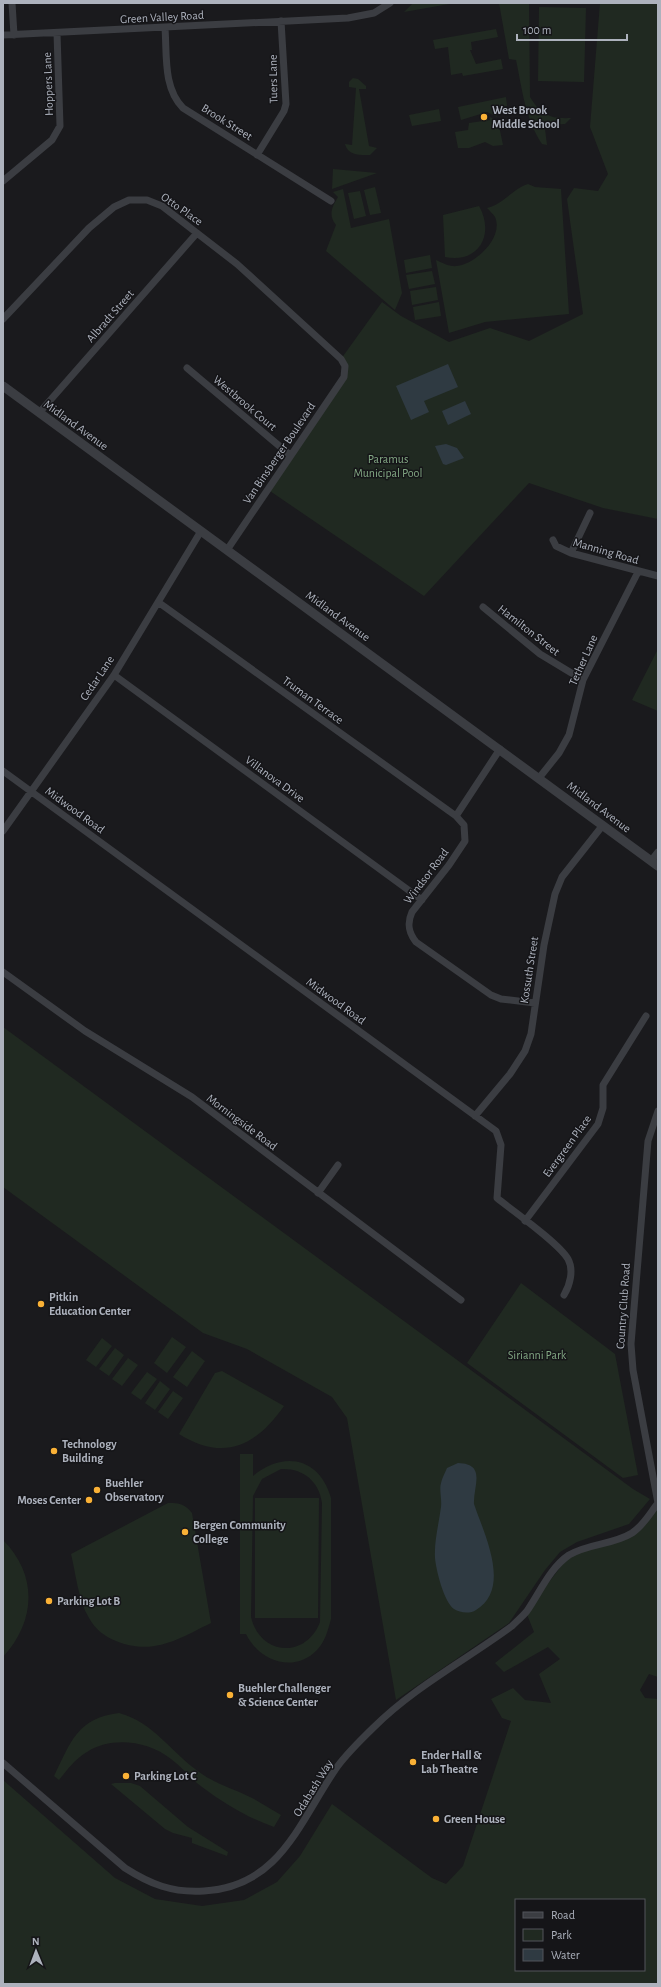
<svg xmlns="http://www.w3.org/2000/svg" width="661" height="1987" font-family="'Alegreya Sans',sans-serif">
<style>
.green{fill:#202921;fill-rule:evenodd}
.water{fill:#2f3a42}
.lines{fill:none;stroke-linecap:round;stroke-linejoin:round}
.minor{stroke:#3b3d42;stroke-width:7}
.tertiary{stroke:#3b3d42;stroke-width:9}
.poi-dot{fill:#fab136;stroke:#151518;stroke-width:1.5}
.labels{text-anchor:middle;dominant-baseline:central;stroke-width:3;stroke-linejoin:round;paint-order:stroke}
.street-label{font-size:12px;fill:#adb2bd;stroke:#151518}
.poi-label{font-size:12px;font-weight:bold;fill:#adb2bd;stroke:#151518;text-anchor:start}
.park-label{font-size:12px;fill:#83a884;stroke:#151518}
</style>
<rect width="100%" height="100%" fill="#1a1a1d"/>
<!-- green -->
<path class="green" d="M413,3H455L404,12Z
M499,3H529L530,97C541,115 550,119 571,118L565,124L546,125L545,129L547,145L542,144C525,119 522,88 516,60L509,59Z
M600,3H658V519L603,508L529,483L424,596L267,489L344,376L341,359L382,302L401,316L449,342L490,328L529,341L583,314L567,199L574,188L598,191L608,174L590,127Z
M539,7L586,8L584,82L538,81Z
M496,29L498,37L471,42L472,50H470L476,64L501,59L503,69L463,76L462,73L451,75L448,47L435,49L433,40Z
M353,78L358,79L366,86V89H359L369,146L377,148L370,155C360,155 348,156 345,144L352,145L356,88L349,87V82Z
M506,97L507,106L496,108L497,117L487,112L461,120L458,107Z
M439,109L441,121L412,126L409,115Z
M490,117L498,121L503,145L493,146L485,142L469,148H458L455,132L468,130L469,123L490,120Z
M333,169L377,173L332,189Z
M528,184L535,187L561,189L569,314L485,322L449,333L436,260C442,263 450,267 457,266C476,264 504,237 495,217C493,214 489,210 487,208C504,204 512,189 528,184Z
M375,187L381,213L370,215L364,190Z
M343,189L351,228L389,219L402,293L395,310L326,251L336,225C328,215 332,207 338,197L333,192Z
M360,191L366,216L354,219L348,193Z
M479,206C495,234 479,264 445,257L443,215Z
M430,255L432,268L406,273L404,260Z
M432,271L435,284L409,289L406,275Z
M436,287L438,300L412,305L410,291Z
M439,302L441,316L415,320L413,307Z
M658,649V711L632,700Z
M3,1027L633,1489L650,1499L629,1524L577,1542L560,1552L545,1570L509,1623L396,1700L347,1418L332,1397L247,1349L203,1333L3,1187Z
M521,1283L615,1354L638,1475L623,1478L467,1363Z
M172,1337L186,1347L167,1373L154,1363Z
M102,1338L112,1346L96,1367L86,1360Z
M115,1348L124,1355L109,1376L99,1369Z
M192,1351L205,1361L187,1387L173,1377Z
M128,1358L138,1365L122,1386L112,1379Z
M222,1371L284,1406C256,1446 224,1462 179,1434L215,1373Z
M147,1372L157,1379L141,1400L131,1393Z
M160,1381L170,1389L155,1410L145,1403Z
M173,1391L183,1398L168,1419L158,1412Z
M240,1454H253V1476C284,1450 320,1458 331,1498V1619C328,1630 325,1642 317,1650C294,1674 259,1661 246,1634H240ZM281,1469C303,1468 319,1481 322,1503L320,1622C306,1659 260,1656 251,1617L253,1496L262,1479Z
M255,1498H319L318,1618H255Z
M168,1503C180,1503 185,1504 192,1513L211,1623C178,1639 154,1656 116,1641C105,1637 95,1629 89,1618C78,1600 76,1574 71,1554Z
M658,1503V1677L649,1674L640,1690L645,1698L658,1699V1984H3V1780L115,1878L155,1899L202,1906L244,1900L277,1882L300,1856L332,1804L432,1878L446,1884L463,1866L511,1721L502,1718L491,1699L513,1688L525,1700L551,1703L539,1674L560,1659L548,1647L504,1672L495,1663L534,1632L526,1612L569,1556L633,1532ZM516,1900H644V1970H516Z
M3,1540C38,1575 36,1621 3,1657Z
M119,1713C154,1722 172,1754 202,1774C218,1785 237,1790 254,1799C263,1804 272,1810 281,1815L274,1827C248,1818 225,1804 202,1787C191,1779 182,1767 171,1759C148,1741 112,1736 87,1752C75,1759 67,1770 59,1780L54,1776C71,1742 77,1718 119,1713Z
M115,1783H131L140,1786L188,1827L228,1852L227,1856L192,1843V1838L173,1833L165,1829L111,1784Z"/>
<!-- water -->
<path class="water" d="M448,364L458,387L424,401L429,412L411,420L396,386Z
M465,401L471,414L448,425L442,411Z
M446,444L457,448L464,458L446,465L443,464L435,446Z
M458,1463C487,1464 473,1486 474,1504C484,1534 512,1588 476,1610C470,1614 460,1613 454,1609C444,1602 436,1570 435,1558C434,1541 439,1523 441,1507C442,1499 439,1490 441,1483C442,1478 445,1473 447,1468Z"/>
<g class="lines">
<!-- minor -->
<path class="minor" d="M12,3L14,35
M165,28C167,55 163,88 183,108L331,201
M3,35L348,18L374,13L390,3
M257,155L284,111L286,104L281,21
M3,181L52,140L60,126L57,33
M3,319L89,228L114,207L129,200H147L162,206L237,264L341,359L345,366L344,377L227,550
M187,368L290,455
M39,413L197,233
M553,540L556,546L571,553L658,576
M571,553L590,513
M158,602L456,816
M483,607L540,654L583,680
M114,675L422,900
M500,749L456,816L464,825L465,841L449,865L412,912C407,923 408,932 416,942L491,995L501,999L535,1003
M3,771L496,1131L501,1145L497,1198C513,1211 559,1243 568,1259C574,1270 570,1285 564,1295
M539,778L559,753L569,735L583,680L638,572
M3,831L114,675L201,531
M651,861L658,852
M3,972L85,1031L192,1097L461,1300
M658,1111L648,1141L631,1344L633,1370L658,1503
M475,1116L510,1074L525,1051L531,1034L544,945L555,894L562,877L603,825
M318,1193L338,1165
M525,1221L598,1124L603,1108V1085L646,1016
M3,1763L125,1868C150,1884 172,1893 204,1891C279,1887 299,1823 335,1770C345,1755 360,1741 373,1728C414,1687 466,1660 512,1626C517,1621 523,1616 527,1611C540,1592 550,1568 569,1555C589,1543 613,1545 632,1533C644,1525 650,1513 658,1503"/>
<!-- tertiary -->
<path class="tertiary" d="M3,386L658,866"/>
</g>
<!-- markers -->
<g class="poi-dot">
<circle cx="484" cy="117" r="4"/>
<circle cx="41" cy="1304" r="4"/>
<circle cx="54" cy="1451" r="4"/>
<circle cx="97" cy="1490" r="4"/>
<circle cx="89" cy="1500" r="4"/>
<circle cx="185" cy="1532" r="4"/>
<circle cx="49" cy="1601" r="4"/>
<circle cx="230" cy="1695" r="4"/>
<circle cx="413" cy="1762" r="4"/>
<circle cx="126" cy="1776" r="4"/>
<circle cx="436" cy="1819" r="4"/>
</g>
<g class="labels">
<!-- street labels -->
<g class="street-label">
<text transform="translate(162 17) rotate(-3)">Green Valley Road</text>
<text transform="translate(273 79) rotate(-91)">Tuers Lane</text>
<text transform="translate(48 84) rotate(-92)">Hoppers Lane</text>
<text transform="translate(227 122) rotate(32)">Brook Street</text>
<text transform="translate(182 209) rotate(35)">Otto Place</text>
<text transform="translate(110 316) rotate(-49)">Albradt Street</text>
<text transform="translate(245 403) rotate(40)">Westbrook Court</text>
<text transform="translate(76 425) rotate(36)">Midland Avenue</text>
<text transform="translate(279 453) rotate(-56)">Van Binsberger Boulevard</text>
<text transform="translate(606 551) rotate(16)">Manning Road</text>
<text transform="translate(338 616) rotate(36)">Midland Avenue</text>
<text transform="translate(529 630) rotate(38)">Hamilton Street</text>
<text transform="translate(583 660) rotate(-66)">Tether Lane</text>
<text transform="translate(97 678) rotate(-56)">Cedar Lane</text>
<text transform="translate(313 700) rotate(36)">Truman Terrace</text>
<text transform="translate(275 779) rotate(36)">Villanova Drive</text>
<text transform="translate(599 807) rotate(37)">Midland Avenue</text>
<text transform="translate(75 810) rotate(36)">Midwood Road</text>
<text transform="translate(426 876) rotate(-53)">Windsor Road</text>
<text transform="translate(529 970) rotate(-81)">Kossuth Street</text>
<text transform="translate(336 1001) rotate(36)">Midwood Road</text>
<text transform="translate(242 1122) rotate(37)">Morningside Road</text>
<text transform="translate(567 1146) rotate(-54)">Evergreen Place</text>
<text transform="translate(623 1306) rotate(-86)">Country Club Road</text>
<text transform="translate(313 1788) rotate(-58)">Odabash Way</text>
</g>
<!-- poi labels -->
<g class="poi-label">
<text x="492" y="110">West Brook<tspan x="492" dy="14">Middle School</tspan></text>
<text x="49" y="1297">Pitkin<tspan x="49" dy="14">Education Center</tspan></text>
<text x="62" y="1444">Technology<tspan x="62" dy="14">Building</tspan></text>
<text x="105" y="1483">Buehler<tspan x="105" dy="14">Observatory</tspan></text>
<text x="81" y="1500" text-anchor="end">Moses Center</text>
<text x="193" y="1525">Bergen Community<tspan x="193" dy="14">College</tspan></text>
<text x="57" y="1601">Parking Lot B</text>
<text x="238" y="1688">Buehler Challenger<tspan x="238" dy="14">&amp; Science Center</tspan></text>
<text x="421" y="1755">Ender Hall &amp;<tspan x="421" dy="14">Lab Theatre</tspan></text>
<text x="134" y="1776">Parking Lot C</text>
<text x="444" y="1819">Green House</text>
</g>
<!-- park labels -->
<g class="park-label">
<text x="388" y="459">Paramus<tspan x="388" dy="14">Municipal Pool</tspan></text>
<text x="537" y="1355">Sirianni Park</text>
</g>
</g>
<!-- border -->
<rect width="661" height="1987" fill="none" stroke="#adb2bd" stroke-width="8"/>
<!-- legend -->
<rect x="515" y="1899" width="130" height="72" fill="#151518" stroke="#52545a"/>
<rect x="523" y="1912" width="20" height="6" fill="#3b3d42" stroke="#52545a"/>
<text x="551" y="1919" font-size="12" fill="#adb2bd">Road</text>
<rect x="523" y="1929" width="20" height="12" fill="#202921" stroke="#52545a"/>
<text x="551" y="1939" font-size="12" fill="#adb2bd">Park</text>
<rect x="523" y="1949" width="20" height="12" fill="#2f3a42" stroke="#52545a"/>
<text x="551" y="1959" font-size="12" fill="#adb2bd">Water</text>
<!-- north arrow -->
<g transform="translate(36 1951) rotate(359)" stroke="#151518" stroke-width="3" paint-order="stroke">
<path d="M0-3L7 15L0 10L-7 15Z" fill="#adb2bd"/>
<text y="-6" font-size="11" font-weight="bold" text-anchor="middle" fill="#adb2bd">N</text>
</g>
<!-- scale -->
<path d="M517 34v6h110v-6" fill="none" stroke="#adb2bd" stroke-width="2"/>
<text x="523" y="34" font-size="12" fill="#adb2bd" stroke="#151518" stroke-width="3" paint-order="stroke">100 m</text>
</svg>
